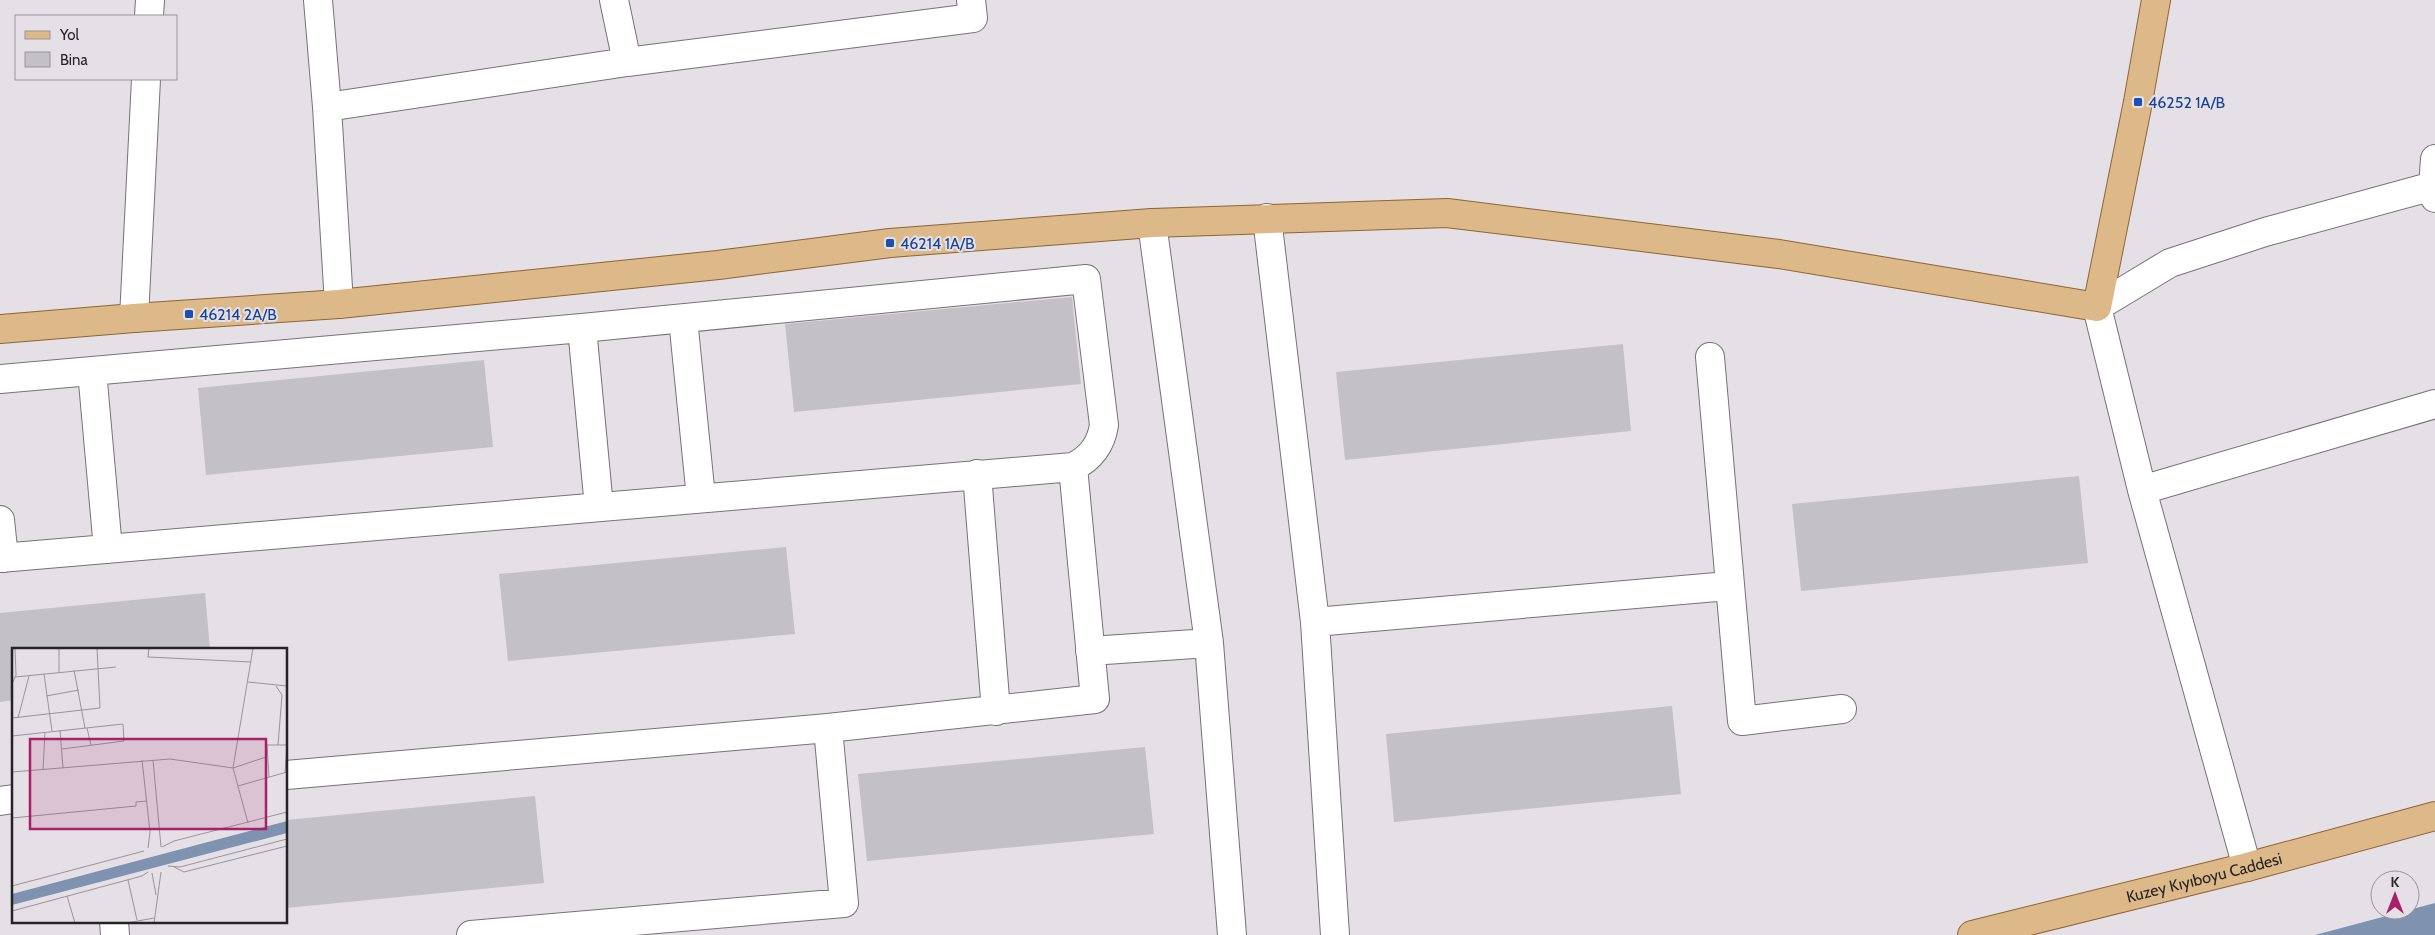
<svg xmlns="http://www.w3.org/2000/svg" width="2435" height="935" font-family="Cabin,sans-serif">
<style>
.water{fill:#7f92b0}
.building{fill:#c3c0c6}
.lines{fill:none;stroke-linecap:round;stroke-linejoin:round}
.minor-casing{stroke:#767276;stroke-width:30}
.major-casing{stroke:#8e6533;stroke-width:30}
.minor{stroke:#fff;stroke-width:28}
.major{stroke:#ddb889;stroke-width:28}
.transit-dot{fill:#1a4fb4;stroke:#e5e0e6;stroke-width:2}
.labels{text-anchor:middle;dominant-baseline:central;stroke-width:4;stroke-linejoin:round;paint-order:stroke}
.transit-label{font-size:16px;fill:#164399;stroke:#e5e0e6;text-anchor:start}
.street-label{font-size:16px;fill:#242325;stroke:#e5e0e6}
.inset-road{fill:none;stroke:#989499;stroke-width:1}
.view{fill:#a72169;fill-opacity:0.15;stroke:#a72169;stroke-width:2.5}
.inset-edge{fill:none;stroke:#242325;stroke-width:2.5}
</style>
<rect width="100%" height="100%" fill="#e5e0e6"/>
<!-- water -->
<path class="water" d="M2435,903V935H2315Z"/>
<!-- building -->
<path class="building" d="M1072,297L1081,384L794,412L785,324Z
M1623,344L1631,431L1345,460L1336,372Z
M484,360L493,447L206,475L198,388Z
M2079,476L2088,563L1801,591L1792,504Z
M786,547L795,634L508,661L499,574Z
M205,593L210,649H14V700L0,702V613Z
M1672,706L1681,794L1394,822L1386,734Z
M1145,747L1154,834L867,861L858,774Z
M535,796L544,883L286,908V820Z"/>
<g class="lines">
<!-- minor casing -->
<g class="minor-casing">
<path id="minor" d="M318,0L327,107L339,304
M614,0L627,62
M149,16L150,0
M327,107L627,62L973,18L971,0
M2435,159L2433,186L2435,198
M1267,218L1315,622L1335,935
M1152,223L1209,643L1232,935
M134,318L146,79
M683,319L701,498
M582,328L599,507
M1710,357L1742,721L1842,709
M92,371L108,549
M0,379L582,328L1086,279L1104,425C1101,445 1091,458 1073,467
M977,474L996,711
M2142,490L2435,404
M0,520L4,558
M0,558L1073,467L1095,699L828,728L286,775
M1315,622L1728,586
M1090,651L1209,643
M0,801L14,799
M2247,867L2142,490L2097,307L2170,263L2265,232L2433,186
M114,921L115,935
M471,935L844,903L828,728"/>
</g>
<!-- major casing -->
<g class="major-casing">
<g id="major">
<path d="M0,329L134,318L339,304L718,265L890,243L1152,223L1447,213L1779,254L2097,307L2138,102L2156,0"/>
<path id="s1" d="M1972,935L2247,867L2435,816"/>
</g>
</g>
<!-- minor -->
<use href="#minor" class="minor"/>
<!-- major -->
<use href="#major" class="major"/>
</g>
<!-- markers -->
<g class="transit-dot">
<rect x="2133" y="97" width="10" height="10" rx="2.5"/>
<rect x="885" y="238" width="10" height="10" rx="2.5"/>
<rect x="184" y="309" width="10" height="10" rx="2.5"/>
</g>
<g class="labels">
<!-- transit labels -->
<g class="transit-label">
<text x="2148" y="102">46252 1A/B</text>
<text x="900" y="243">46214 1A/B</text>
<text x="199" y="314">46214 2A/B</text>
</g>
<!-- street labels -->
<g class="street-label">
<text stroke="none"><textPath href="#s1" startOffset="239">Kuzey Kıyıboyu Caddesi</textPath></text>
</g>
</g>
<!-- overview -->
<g transform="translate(12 648)">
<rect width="275" height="275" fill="#e5e0e6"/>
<path d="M275,173V185L0,257V246Z" fill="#7f92b0"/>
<path class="inset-road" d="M47,0V24M137,0L136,9L239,14M62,22L73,80M32,26L40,83M3,29L104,19M236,34L275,38M0,36L4,27L3,0M264,38L270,47L266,97M34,48L67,42M0,70L88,60L85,0M6,70L17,28M75,80L79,97M48,82L51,120M0,88L111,76L112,93L50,101M130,112L138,184L136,200M141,112L149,199M31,122L33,84M0,124L158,111L221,120L241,0M273,125L275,97M257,129L255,97H275M226,138L275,124M0,170L124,158V154L135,153M236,175L221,120L254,109M150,199L162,193L275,164M156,218L168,219L275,191M162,219L172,224L275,198M140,225L144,247M116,232L125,272M0,238L132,203M55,248L63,275M0,263L130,228L136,224M115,275L142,270M142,275L149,224"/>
<path class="view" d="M18,91H254V181H18Z"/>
<rect width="275" height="275" class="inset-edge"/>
</g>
<!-- legend -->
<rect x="15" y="15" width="162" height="65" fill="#e5e0e6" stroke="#989499"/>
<rect x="25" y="31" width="25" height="8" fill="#ddb889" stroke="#989499"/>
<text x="60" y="40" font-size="15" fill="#242325">Yol</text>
<rect x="25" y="52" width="25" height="15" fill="#c3c0c6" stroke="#989499"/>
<text x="60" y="65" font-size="15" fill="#242325">Bina</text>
<!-- north arrow -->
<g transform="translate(2395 895)"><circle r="24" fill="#e5e0e6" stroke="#989499"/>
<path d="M0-4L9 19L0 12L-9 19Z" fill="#a72169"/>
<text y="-8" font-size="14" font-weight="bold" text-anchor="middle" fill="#242325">K</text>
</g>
</svg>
